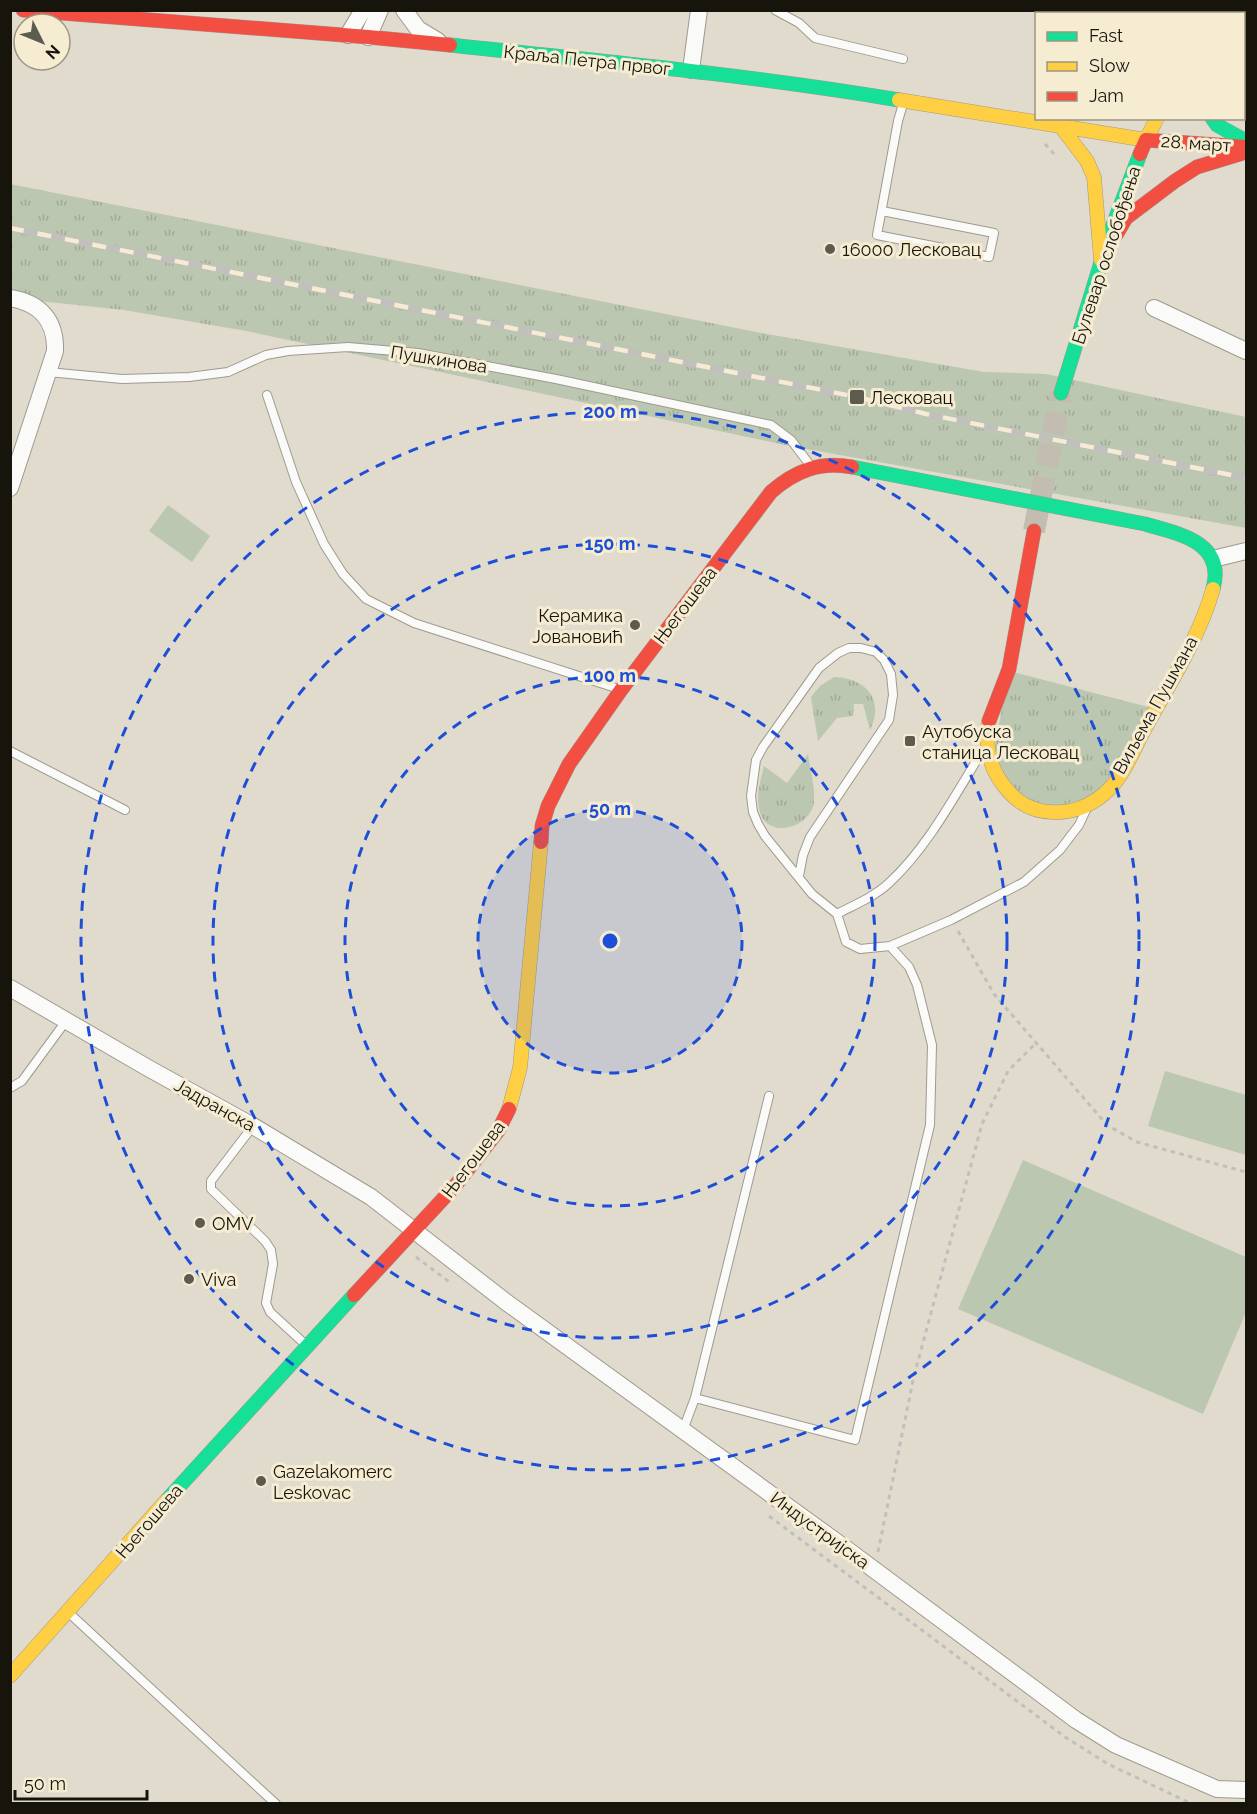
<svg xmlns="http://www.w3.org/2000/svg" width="1257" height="1814" font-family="Raleway,sans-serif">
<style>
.grass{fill:url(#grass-tufts)}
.garden{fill:#bbc7b0}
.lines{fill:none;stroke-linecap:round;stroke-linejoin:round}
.secondary-tunnel{stroke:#c2bdb0;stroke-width:22;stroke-dasharray:22 11;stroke-linecap:butt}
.lane-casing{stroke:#9e9a8f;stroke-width:10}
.street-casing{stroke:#9e9a8f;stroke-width:18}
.fast-casing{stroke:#9e9a8f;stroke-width:15}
.slow-casing{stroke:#9e9a8f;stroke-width:15}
.jam-casing{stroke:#9e9a8f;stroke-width:15}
.path{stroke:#c1bfbb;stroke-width:3;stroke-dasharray:4.5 4.5;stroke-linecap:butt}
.lane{stroke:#fafaf8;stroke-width:8}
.street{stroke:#fafaf8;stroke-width:16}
.fast{stroke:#16e098;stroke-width:14}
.slow{stroke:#ffcf43;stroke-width:14}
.jam{stroke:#f24e42;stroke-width:14}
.rail-casing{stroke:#c1c0bc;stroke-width:7}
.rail{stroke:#f5ecd2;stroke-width:4.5;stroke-dasharray:14;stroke-linecap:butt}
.ring{fill:none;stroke:#1d4ed8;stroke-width:3;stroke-dasharray:10 8}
.poi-dot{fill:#5d5a4f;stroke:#f5ecd2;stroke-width:2}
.labels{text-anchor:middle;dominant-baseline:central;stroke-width:6;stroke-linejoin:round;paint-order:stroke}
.street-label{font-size:18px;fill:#17140b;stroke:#f5ecd2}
.poi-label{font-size:18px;fill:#17140b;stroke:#f5ecd2;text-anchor:start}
.centre{fill:#1d4ed8;stroke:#f5ecd2;stroke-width:3}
.ring-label{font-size:18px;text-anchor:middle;font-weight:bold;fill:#1d4ed8;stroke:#f5ecd2;stroke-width:6;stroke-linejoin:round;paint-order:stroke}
</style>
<defs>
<pattern id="grass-tufts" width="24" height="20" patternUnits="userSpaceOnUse" patternTransform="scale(1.5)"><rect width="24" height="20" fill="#bbc7b0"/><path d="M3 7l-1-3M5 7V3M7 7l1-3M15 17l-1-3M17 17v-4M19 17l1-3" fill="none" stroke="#a0aa96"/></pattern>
</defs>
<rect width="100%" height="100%" fill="#e0dbcd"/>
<!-- grass -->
<path class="grass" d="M10,184L767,334L984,372L1046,374L1246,417V528L790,446L246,331L124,310L11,298Z
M1009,671L1156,709L1106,793L1035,812L991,767Z
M834,677C866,678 885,700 870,730L863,704H854L853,716L837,718L818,741L811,697L820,686Z
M808,754C810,769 815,786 814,801C812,829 764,841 759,808C756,794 761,779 764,766L787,783Z"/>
<!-- garden -->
<path class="garden" d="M168,505L210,536L192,562L149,531Z
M1165,1071L1246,1095V1155L1148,1126Z
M1023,1160L1246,1257V1312L1203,1414L958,1309Z"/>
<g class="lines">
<!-- secondary-tunnel -->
<path class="secondary-tunnel" d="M1034,531L1061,393"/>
<!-- lane casing -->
<g class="lane-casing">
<path id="lane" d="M775,10L799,23L815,38L903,59
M882,211L994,233L989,257L877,235L898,121L903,104
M48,372L122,379L189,377L228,372L266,355L288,351L348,347L418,353L556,379L771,425L791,440L810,465
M267,395L296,482L324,544L343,574L366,599L414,623L619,689
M10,751L125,810
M799,876L803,855L810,837L889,720L893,695L891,674L884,660L876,652L861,648H849L838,653L819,668L763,747L756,760L751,796L753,812L758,824L765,836L812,894L837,914L846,942L860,949L890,946L951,920L1024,882L1060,850L1079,825L1086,810
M837,914C854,905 874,897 889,883C928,847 955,795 983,750
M10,1088L22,1081L66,1021
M769,1096L695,1398L855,1440L930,1125L932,1045L917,985L909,967L890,946
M253,1126L211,1181V1189L265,1241L271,1250L273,1264L266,1303L270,1312L306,1345
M683,1430L695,1398
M69,1613L276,1804"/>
</g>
<!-- street casing -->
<g class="street-casing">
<path id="street" d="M404,10L418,29L438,41
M348,35L363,10
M368,37L380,10
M691,70L699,10
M10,298C41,303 56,321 55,351L10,488
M1154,308L1246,351
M1213,559L1246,551
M10,988L148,1068L253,1126L371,1197L506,1302L845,1548L1076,1720L1116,1745L1217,1789L1246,1790"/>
</g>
<!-- fast casing -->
<g class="fast-casing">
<path id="fast" d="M450,45C600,61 750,75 899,100
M1212,118L1217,125L1246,141
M1061,393L1110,233L1140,154
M852,467L1145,524C1179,534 1226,542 1213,589
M166,1501L354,1295"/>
</g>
<!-- slow casing -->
<g class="slow-casing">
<path id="slow" d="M899,100L1146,140L1157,118
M1059,124L1087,161L1094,177L1101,260
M989,721C984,748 991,773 1010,793C1035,820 1077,817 1104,794C1123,778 1132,753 1143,732C1168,686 1199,639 1213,589
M509,1109L520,1068L541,842
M10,1676L166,1501"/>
</g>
<!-- jam casing -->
<g class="jam-casing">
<path id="jam" d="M23,10L368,37L450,45
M1218,14L1220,10
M1140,154L1146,140L1246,147
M1116,235L1126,218L1175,181L1197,167L1243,153
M989,721L1009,669L1034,531
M541,842L542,826L548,806L569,764L621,690L771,492C795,471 820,461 852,467
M354,1295L455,1186L498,1131L509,1109"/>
</g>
<!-- path -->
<path class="path" d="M1045,144L1055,155
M958,931L994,994L1107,1125L1137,1142L1246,1172
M416,1257L452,1284
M769,1516L1065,1737L1108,1764L1192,1804
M878,1552L914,1376L982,1124L1008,1071L1037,1042"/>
<!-- lane -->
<use href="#lane" class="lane"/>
<!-- street -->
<use href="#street" class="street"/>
<!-- fast -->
<use href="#fast" class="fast"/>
<!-- slow -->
<use href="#slow" class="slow"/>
<!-- jam -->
<use href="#jam" class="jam"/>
<!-- rail casing -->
<g class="rail-casing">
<path id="rail" d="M10,228L857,397L926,414L1246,478"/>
</g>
<!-- rail -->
<use href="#rail" class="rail"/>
</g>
<!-- distance rings -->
<circle cx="610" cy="941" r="132" fill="#1d4ed8" fill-opacity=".12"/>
<g class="ring">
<circle cx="610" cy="941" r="132"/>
<circle cx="610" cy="941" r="265"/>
<circle cx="610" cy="941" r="397"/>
<circle cx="610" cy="941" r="529"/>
</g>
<!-- markers -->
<g class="poi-dot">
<circle cx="830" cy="249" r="6"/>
<rect x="849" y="389" width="16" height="16" rx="3"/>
<circle cx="635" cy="625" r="6"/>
<rect x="904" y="735" width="12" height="12" rx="3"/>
<circle cx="200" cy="1223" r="6"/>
<circle cx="189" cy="1279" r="6"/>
<circle cx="261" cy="1481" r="6"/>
</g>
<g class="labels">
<!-- street labels -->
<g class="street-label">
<text transform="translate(587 60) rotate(6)">Краља Петра првог</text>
<text transform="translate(1196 143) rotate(4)">28. март</text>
<text transform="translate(1106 255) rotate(-72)">Булевар ослобођења</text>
<text transform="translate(439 359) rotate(9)">Пушкинова</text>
<text transform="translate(685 605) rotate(-53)">Његошева</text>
<text transform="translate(1155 705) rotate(-61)">Виљема Пушмана</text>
<text transform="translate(215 1105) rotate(29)">Јадранска</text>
<text transform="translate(473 1159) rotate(-53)">Његошева</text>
<text transform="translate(149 1521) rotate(-49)">Његошева</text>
<text transform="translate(820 1530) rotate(36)">Индустријска</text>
</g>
<!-- poi labels -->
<g class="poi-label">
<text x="842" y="249">16000 Лесковац</text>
<text x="870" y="397">Лесковац</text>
<text x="623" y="615" text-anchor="end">Керамика<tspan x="623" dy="21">Јовановић</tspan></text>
<text x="922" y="731">Аутобуска<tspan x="922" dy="21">станица Лесковац</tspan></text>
<text x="212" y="1223">OMV</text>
<text x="201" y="1279">Viva</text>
<text x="273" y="1471">Gazelakomerc<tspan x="273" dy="21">Leskovac</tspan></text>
</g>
</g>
<circle cx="610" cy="941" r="9" class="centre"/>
<g class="ring-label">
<text x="610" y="418">200 m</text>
<text x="610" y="550">150 m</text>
<text x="610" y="682">100 m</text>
<text x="610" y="815">50 m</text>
</g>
<!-- border -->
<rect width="1257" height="1814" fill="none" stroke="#17140b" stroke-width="24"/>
<!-- legend -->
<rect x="1035" y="12" width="210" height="108" fill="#f5ecd2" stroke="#9c9682" stroke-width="1.5"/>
<rect x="1047" y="32" width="30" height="9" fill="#16e098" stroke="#9c9682" stroke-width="1.5"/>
<text x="1089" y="42" font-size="18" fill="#17140b">Fast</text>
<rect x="1047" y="62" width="30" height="9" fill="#ffcf43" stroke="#9c9682" stroke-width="1.5"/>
<text x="1089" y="72" font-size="18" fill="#17140b">Slow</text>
<rect x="1047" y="92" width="30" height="9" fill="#f24e42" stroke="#9c9682" stroke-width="1.5"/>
<text x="1089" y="102" font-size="18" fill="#17140b">Jam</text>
<!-- north arrow -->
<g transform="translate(42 42) rotate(133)"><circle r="28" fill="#f5ecd2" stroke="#9c9682" stroke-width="1.5"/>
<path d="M0-4.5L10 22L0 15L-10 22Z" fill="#5d5a4f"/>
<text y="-9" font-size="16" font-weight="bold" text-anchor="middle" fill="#17140b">N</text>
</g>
<!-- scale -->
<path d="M15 1790v9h132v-9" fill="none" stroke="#17140b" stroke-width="3"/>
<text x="24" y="1790" font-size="18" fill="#17140b" stroke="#f5ecd2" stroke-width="4.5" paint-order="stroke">50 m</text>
</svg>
